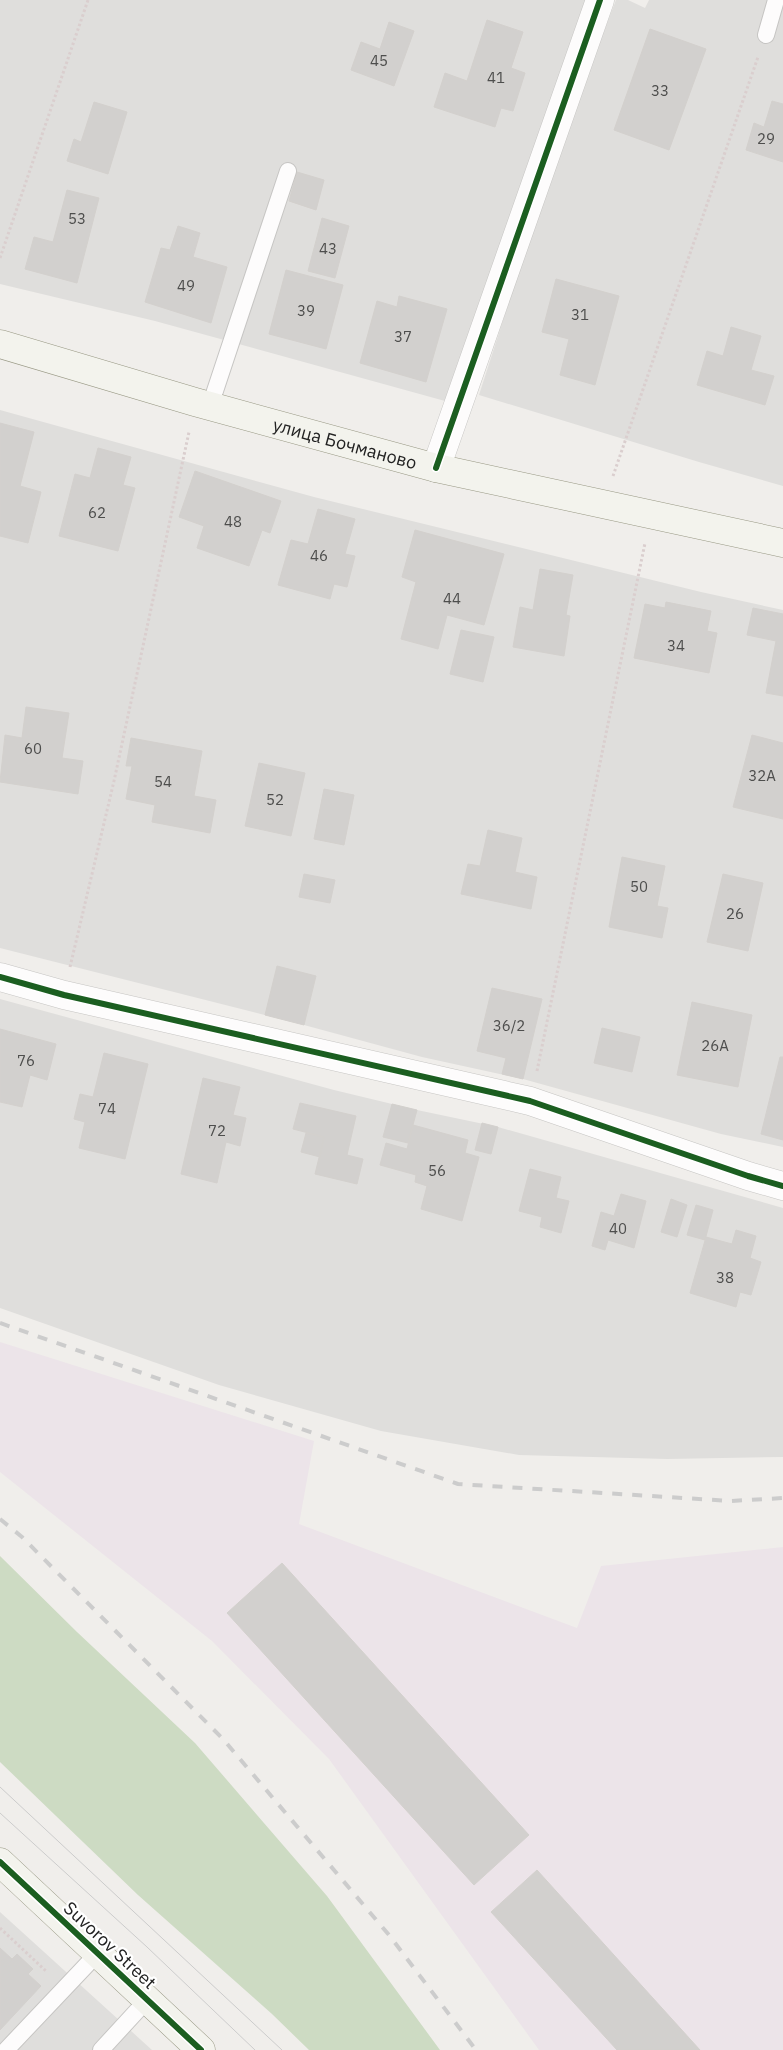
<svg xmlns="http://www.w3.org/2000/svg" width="783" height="2050" font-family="'IBM Plex Sans',sans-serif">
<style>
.residential{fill:#dfdedc}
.industrial{fill:#ece4e9}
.forest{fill:#cddbc3}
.building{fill:#d2d0ce;stroke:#d3d0cd}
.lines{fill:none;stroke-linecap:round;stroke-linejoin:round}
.lane-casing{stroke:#c6c5c3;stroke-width:18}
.street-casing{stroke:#c6c5c3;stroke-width:29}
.secondary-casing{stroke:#989884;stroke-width:29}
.path{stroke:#dacece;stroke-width:3;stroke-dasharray:2.5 2.5;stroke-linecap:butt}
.lane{stroke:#fdfcfc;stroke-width:16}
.street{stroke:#fdfcfc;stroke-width:28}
.secondary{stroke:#f3f3ed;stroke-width:28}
.tram{stroke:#ccc;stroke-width:1}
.rail{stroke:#ccc;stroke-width:4;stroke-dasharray:10 10;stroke-linecap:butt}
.cycleway-casing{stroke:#fff;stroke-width:9}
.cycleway{stroke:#1b5e20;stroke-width:6}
.labels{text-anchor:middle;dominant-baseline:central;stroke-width:4.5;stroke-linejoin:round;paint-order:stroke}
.number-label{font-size:15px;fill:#4e4e4d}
.street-label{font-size:18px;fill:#222;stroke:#fff}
</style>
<rect width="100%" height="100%" fill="#f0eeeb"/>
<!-- residential -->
<path class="residential" d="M0,0H589L445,401L155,321L0,284Z
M616,0H628L645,8L649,0H783V486L699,462L479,395L556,156Z
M0,410L314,497L701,592L783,610V1147L721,1134L523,1079L422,1057L304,1025L0,948Z
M0,999L334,1090L417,1110L498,1127L783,1208V1457L667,1459L519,1455L381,1431L219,1385L0,1308Z
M0,1912L152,2050H0Z"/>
<!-- industrial -->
<path class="industrial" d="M0,1342L314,1441L299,1524L577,1628L601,1566L783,1547V2050H539L329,1759L212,1641L0,1472Z"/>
<!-- forest -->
<path class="forest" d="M0,1556L77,1632L195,1743L327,1896L440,2050H309L272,2014L138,1895L0,1762Z"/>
<!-- building -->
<path class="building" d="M487,20L523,32L511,68L525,73L513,111L501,108L495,127L434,107L445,73L467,81Z
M389,22L414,31L394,86L351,70L361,42L380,49Z
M650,29L706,49L669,150L614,130Z
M772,101L783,104V162L746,150L754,123L764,127Z
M94,102L127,112L108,174L67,161L74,139L81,142Z
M297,172L324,180L316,210L289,201Z
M67,190L99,198L77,283L25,269L34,237L53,242Z
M322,218L349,226L335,278L308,271Z
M178,226L200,233L193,257L227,267L211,323L145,302L161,248L170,250Z
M286,270L343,285L326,349L269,334Z
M556,279L619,296L595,385L560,375L569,339L542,332Z
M399,296L447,309L426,382L360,363L377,301L397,307Z
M731,327L761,336L751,370L774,376L765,405L697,385L707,351L723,356Z
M0,423L34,432L20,486L41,492L28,543L0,536Z
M98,448L131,457L123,485L135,488L118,551L59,536L75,474L90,478Z
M195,471L281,501L270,533L262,530L249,566L197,548L204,526L179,517Z
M318,509L355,519L345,554L355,556L347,587L334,584L330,599L278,585L291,540L308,544Z
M415,530L504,554L484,625L447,615L438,649L401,639L416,582L402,577Z
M540,569L573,575L566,615L570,616L564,656L513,647L520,607L533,610Z
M666,602L711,611L707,631L717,633L709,673L634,658L645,604L665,608Z
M753,608L783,614V696L766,693L776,641L747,635Z
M461,630L494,637L483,682L450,674Z
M26,707L69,713L62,758L83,761L78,794L0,782L5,735L22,738Z
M752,735L783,743V819L733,807Z
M131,738L202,751L194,796L216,800L210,833L152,822L155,805L126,799L132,766H126Z
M259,763L305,773L291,836L245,826Z
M324,789L354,795L344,845L314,839Z
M488,830L522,838L515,872L537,877L531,909L461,894L468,864L480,866Z
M622,857L665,866L657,906L668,908L662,938L609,927Z
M304,874L335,880L330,903L299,897Z
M723,874L763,883L748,951L707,942Z
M277,966L316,976L304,1025L265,1015Z
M492,988L542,999L523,1079L502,1074L506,1058L477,1051Z
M692,1002L752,1015L738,1087L677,1075Z
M602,1028L640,1037L632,1072L594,1063Z
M0,1029L56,1044L47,1080L30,1075L22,1107L0,1102Z
M104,1053L148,1064L125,1159L79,1148L85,1122L74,1119L80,1094L93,1097Z
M780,1057H783V1140L761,1134Z
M203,1078L240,1087L233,1115L246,1118L240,1146L226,1142L217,1183L181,1174Z
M300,1103L356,1116L347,1155L363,1159L357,1184L315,1174L324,1137L293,1129Z
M392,1104L417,1110L408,1143L383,1137Z
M482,1123L498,1127L491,1154L475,1150Z
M413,1125L468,1140L465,1153L479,1157L462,1221L421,1209L427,1186L415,1182L416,1175L380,1165L386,1143L407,1149Z
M306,1133L324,1137L320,1157L301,1152Z
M530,1169L561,1177L556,1198L569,1201L561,1233L540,1227L542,1217L519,1211Z
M621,1194L646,1201L634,1248L608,1240L605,1250L592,1246L601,1212L614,1216Z
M671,1199L687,1205L677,1237L661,1232Z
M696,1205L713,1210L705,1240L687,1235Z
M736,1230L756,1236L750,1258L761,1262L751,1295L740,1292L736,1307L690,1293L706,1237L732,1244Z
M282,1563L529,1835L474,1885L227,1613Z
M537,1870L700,2050H617L491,1912Z
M0,1948L12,1959L17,1954L33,1969L28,1974L41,1986L0,2030Z"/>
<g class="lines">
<!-- lane casing -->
<g class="lane-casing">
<path id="lane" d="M766,35L776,0
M210,406L288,171
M6,2050L97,1954
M101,2050L147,2000"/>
</g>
<!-- street casing -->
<g class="street-casing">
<path id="street" d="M436,468L600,0
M0,977L64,995L530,1101L748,1176L783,1186"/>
</g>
<!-- secondary casing -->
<g class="secondary-casing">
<g id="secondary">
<path id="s1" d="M0,344L195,402L436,468L783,543"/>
<path d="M0,1862L201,2050"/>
</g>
</g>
<!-- path -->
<path class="path" d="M0,258L88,0
M613,476L758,57
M70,967L114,781L189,432
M537,1071L645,543
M0,1928L47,1972"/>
<!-- lane -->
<use href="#lane" class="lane"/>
<!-- street -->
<use href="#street" class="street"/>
<!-- secondary -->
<use href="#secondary" class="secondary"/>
<!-- tram -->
<path class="tram" d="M0,1787L282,2050
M0,1813L147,1947L255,2050"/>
<!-- rail -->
<path class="rail" d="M0,1323L458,1484L731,1501L783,1498
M0,1519L22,1537L223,1739L389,1935L476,2050"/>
<!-- cycleway casing -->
<g class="cycleway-casing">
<path id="cycleway" d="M436,468L600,0
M0,977L64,995L530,1101L748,1176L783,1186
M0,1862L201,2050"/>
</g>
<!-- cycleway -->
<use href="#cycleway" class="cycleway"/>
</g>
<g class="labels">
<!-- number labels -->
<g class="number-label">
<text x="379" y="60">45</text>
<text x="496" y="77">41</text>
<text x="660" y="90">33</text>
<text x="766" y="138">29</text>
<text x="77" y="218">53</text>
<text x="328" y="248">43</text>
<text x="186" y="285">49</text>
<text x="306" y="310">39</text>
<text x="580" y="314">31</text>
<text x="403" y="336">37</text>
<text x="97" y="512">62</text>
<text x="233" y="521">48</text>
<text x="319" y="555">46</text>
<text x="452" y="598">44</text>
<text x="676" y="645">34</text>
<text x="33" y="748">60</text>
<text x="762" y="775">32А</text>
<text x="163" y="781">54</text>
<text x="275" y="799">52</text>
<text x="639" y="886">50</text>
<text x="735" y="913">26</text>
<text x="509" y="1025">36/2</text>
<text x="715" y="1045">26А</text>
<text x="26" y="1060">76</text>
<text x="107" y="1108">74</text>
<text x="217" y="1130">72</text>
<text x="437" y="1170">56</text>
<text x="618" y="1228">40</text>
<text x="725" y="1277">38</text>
</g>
<!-- street labels -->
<g class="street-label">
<text stroke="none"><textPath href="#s1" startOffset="359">улица Бочманово</textPath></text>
<text transform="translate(110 1945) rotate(43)">Suvorov Street</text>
</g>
</g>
</svg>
